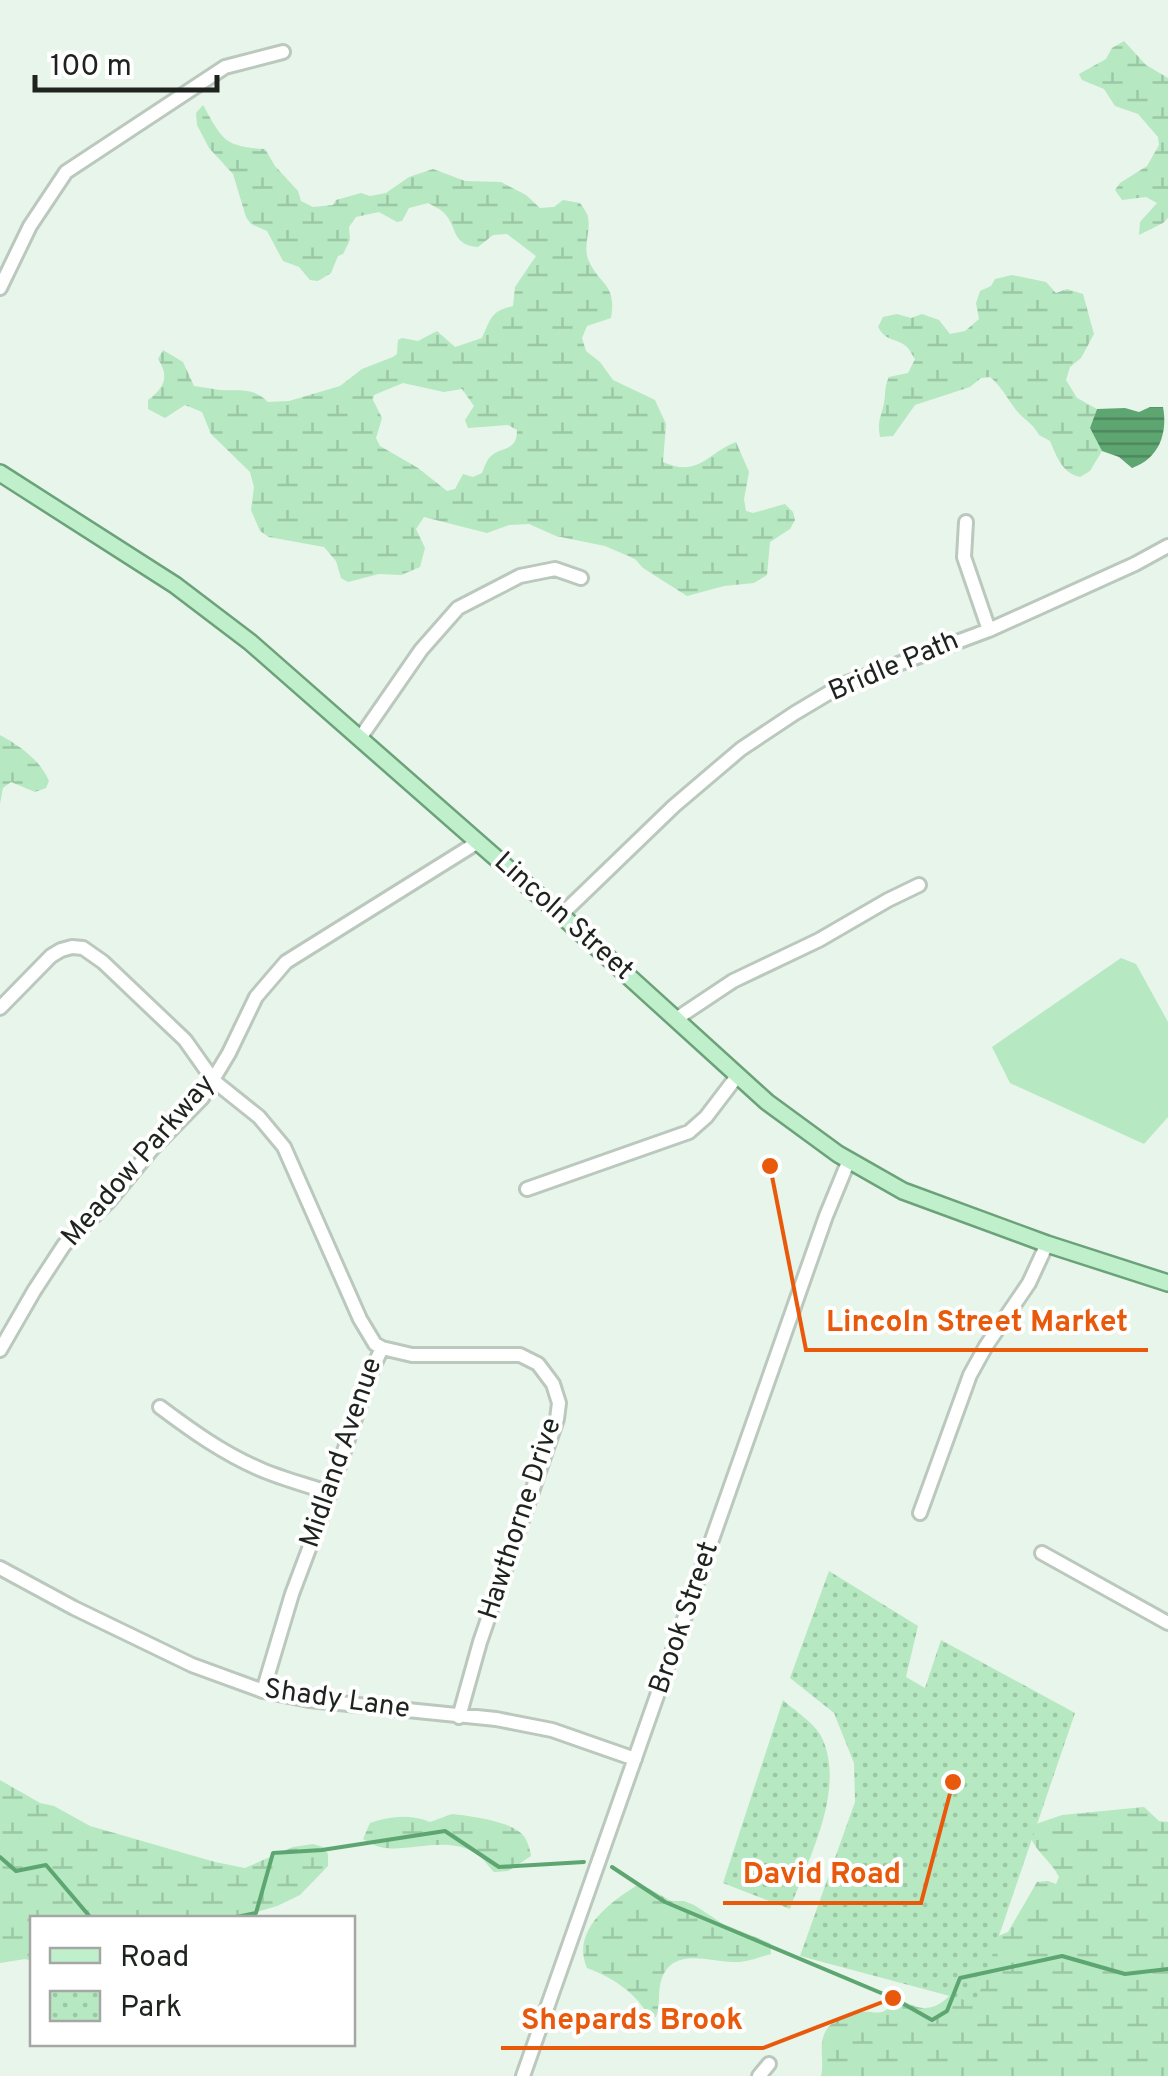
<svg xmlns="http://www.w3.org/2000/svg" width="1168" height="2076" font-family="Overpass,sans-serif">
<style>
.grass{fill:#b6e8c1}
.wetland{fill:url(#wetland-marsh);fill-rule:evenodd}
.park{fill:url(#park-dots)}
.water{fill:url(#water-rules)}
.lines{fill:none;stroke-linecap:round;stroke-linejoin:round}
.stream{stroke:#5da671;stroke-width:4}
.minor-casing{stroke:#bbc8bd;stroke-width:18}
.major-casing{stroke:#6ba279;stroke-width:20}
.minor{stroke:#fff;stroke-width:12}
.major{stroke:#bff0cb;stroke-width:15}
.labels{text-anchor:middle;dominant-baseline:central;stroke-width:8;stroke-linejoin:round;paint-order:stroke}
.street-label{font-size:28px;fill:#1e231f;stroke:#fff}
.leader{fill:none;stroke:#e8590c;stroke-width:4}
.callout-dot{fill:#e8590c;stroke:#fff;stroke-width:4}
.callout-label{font-size:30px;text-anchor:middle;font-weight:bold;fill:#e8590c;stroke:#fff;stroke-width:8;stroke-linejoin:round;paint-order:stroke}
</style>
<defs>
<pattern id="wetland-marsh" width="20" height="14" patternUnits="userSpaceOnUse" patternTransform="scale(2.5)"><rect width="20" height="14" fill="#b6e8c1"/><path d="M1 5h8M5 5V1M11 12h8M15 12V8" fill="none" stroke="#9cc7a5"/></pattern>
<pattern id="park-dots" width="8" height="8" patternUnits="userSpaceOnUse" patternTransform="scale(2.5)"><rect width="8" height="8" fill="#b6e8c1"/><path d="M2 2h.1M6 6h.1" fill="none" stroke="#9cc7a5" stroke-width="1.8" stroke-linecap="round"/></pattern>
<pattern id="water-rules" width="6" height="5" patternUnits="userSpaceOnUse" patternTransform="scale(2.5)"><rect width="6" height="5" fill="#5da671"/><path d="M0 2.5h6" fill="none" stroke="#4c875c"/></pattern>
</defs>
<rect width="100%" height="100%" fill="#e8f5ea"/>
<!-- grass -->
<path class="grass" d="M1121,958L1136,964L1168,1022V1117L1144,1144L1010,1083L992,1047Z"/>
<!-- wetland -->
<path class="wetland" d="M1124,41L1146,65L1168,78V218L1163,223L1139,235L1140,222L1157,203L1146,197L1122,200L1115,190L1120,183L1147,166L1159,145L1158,137L1138,114L1115,106L1104,89L1082,80L1079,74L1106,59L1112,48Z
M203,105C222,139 224,147 265,149L275,166L298,191L301,201L313,207L333,205L336,200L361,193L370,196L386,193L409,177L433,169L465,181L501,182L526,195L540,208L554,207L563,200L580,203C582,206 588,214 588,217C591,231 583,245 588,259C599,286 617,282 611,318L587,326L582,338L586,351L600,362L613,380L655,400L666,424L663,462C699,478 707,453 736,442L749,472L744,499L746,511L753,513L785,504L793,512L795,520L790,529L770,542L767,575L754,583L724,586L687,596L643,568L635,559L605,546L556,536L529,524L509,525L487,533L424,517L416,529L425,548L420,567L401,575L379,574L348,582L341,578L336,561L324,547L269,537L260,531L251,510L254,487L250,472L211,434L202,412L185,405L165,418L148,409V400C164,388 170,377 158,359L163,350L183,362L194,386C203,387 211,389 220,390C240,391 253,387 268,402L289,401L340,386L362,369L393,357L397,354L398,340L402,338L418,341L437,331L455,347L482,338C491,318 491,311 513,306L515,287L536,256L507,234L493,235L478,247C450,245 458,225 443,212C439,208 433,206 428,203L409,208L402,221L397,222L379,212L356,217L349,227L350,240L343,254L338,256L331,273L318,281L310,280L299,267L283,261L267,231L251,224L246,217L233,174L209,148L197,125L196,113ZM403,383L444,392L462,389L474,406L465,420L468,428L508,425L517,430C517,453 501,445 489,458C486,462 484,468 482,473L473,477L463,474L455,489L447,491L418,468L380,446L376,438L382,418L373,400L374,395Z
M1012,275L1046,282L1056,293L1067,289L1083,294L1094,334L1081,358L1070,367L1066,380L1077,398L1097,409L1090,428L1102,451L1090,471L1080,477C1062,473 1057,457 1050,441L1039,435C1033,423 1024,420 1016,410C1007,398 1002,387 990,377L981,378L970,387L915,405L893,436L880,437C877,421 881,418 884,403C886,392 884,387 889,377L908,373L915,359C912,355 910,350 907,347C896,337 887,343 878,327L883,317L897,314L911,318L922,314L939,320L950,334L965,331L979,319L976,303L980,291L991,286L995,279Z
M0,735C20,746 40,760 49,781L46,788L35,792L11,782L3,788L0,804Z
M0,1780L40,1803L54,1806L90,1826L215,1862L245,1868L293,1847L313,1844L323,1847L328,1854V1866L300,1895L277,1906L236,1918H32V1961L25,1959L0,1963Z
M1144,1807L1159,1821L1168,1822V2076H821C825,2061 817,2043 827,2029C833,2019 852,2014 863,2012C870,2011 880,2015 886,2010C890,2008 893,2000 894,1996C902,2000 910,2005 917,2007C951,2015 965,1970 974,1946L1008,1932L1037,1882L1048,1881L1056,1884L1059,1877C1051,1861 1036,1852 1030,1836L1036,1824L1062,1815Z
M452,1814C470,1816 509,1821 522,1834C527,1839 530,1849 531,1856L508,1871L494,1872C489,1867 484,1859 478,1855C450,1835 415,1851 385,1848C377,1847 370,1843 363,1839L370,1823C391,1816 409,1814 430,1822Z
M636,1886L648,1888L671,1901H684L694,1905L723,1924L770,1943L771,1954C759,1957 745,1963 733,1962C709,1962 674,1947 662,1978C657,1990 661,2005 656,2017L650,2018C636,1993 614,1978 587,1968C571,1931 609,1903 636,1886Z"/>
<!-- park -->
<path class="park" d="M829,1571L918,1626L906,1677L925,1688L941,1640L1075,1713L976,2003L800,1956L855,1802L854,1763L834,1713L790,1678Z
M783,1700C795,1711 816,1724 822,1738C846,1790 808,1859 790,1909L723,1883Z"/>
<!-- water -->
<path class="water" d="M1150,407H1163C1168,433 1159,459 1132,468L1119,457L1102,451L1090,428L1097,409L1125,408L1139,412Z"/>
<g class="lines">
<!-- stream -->
<path class="stream" d="M0,1857L16,1871L46,1865L91,1918
M612,1867L665,1902L893,1998L932,2020L947,2011L960,1978L1062,1956L1125,1974L1168,1969
M232,1918L256,1913L273,1853L322,1850L445,1831L499,1867L584,1862"/>
<!-- minor casing -->
<g class="minor-casing">
<path id="minor" d="M0,288L30,226L66,172L225,67L283,52
M966,522L964,557L989,630
M360,738L421,650L458,608L520,576L555,569L581,578
M561,915L674,806L741,749L795,713L842,685L989,630L1135,564L1168,546
M0,1008L51,956L61,950L72,947L83,948L103,962L185,1040L214,1081L259,1117L284,1147L360,1319L375,1344L382,1348L370,1374L330,1493L292,1594L263,1691
M676,1019L733,981L819,940L888,900L919,885
M527,1189L689,1132L706,1117L738,1075
M382,1348L412,1355H520L538,1364L553,1384L559,1403L557,1419L480,1642L459,1717
M0,1350L34,1291L64,1245L109,1201L152,1149L202,1098L229,1053L256,997L286,962L478,842
M160,1407C192,1431 224,1454 262,1470C283,1479 307,1485 330,1493
M920,1513L970,1375L986,1346L1029,1283L1047,1244
M1042,1553L1168,1623
M0,1568L74,1608L192,1665L263,1691L309,1700L496,1719L552,1730L635,1759
M523,2076L826,1216L849,1160
M759,2076L769,2064"/>
</g>
<!-- major casing -->
<g class="major-casing">
<path id="major" d="M0,473L175,585L250,642L561,915L767,1102L838,1154L903,1191L1047,1244L1168,1283"/>
</g>
<!-- minor -->
<use href="#minor" class="minor"/>
<!-- major -->
<use href="#major" class="major"/>
</g>
<g class="labels">
<!-- street labels -->
<g class="street-label">
<text transform="translate(894 667) rotate(-23)">Bridle Path</text>
<text transform="translate(563 917) rotate(42)">Lincoln Street</text>
<text transform="translate(139 1161) rotate(-49)">Meadow Parkway</text>
<text transform="translate(342 1453) rotate(-71)">Midland Avenue</text>
<text transform="translate(521 1519) rotate(-72)">Hawthorne Drive</text>
<text transform="translate(685 1618) rotate(-71)">Brook Street</text>
<text transform="translate(337 1700) rotate(8)">Shady Lane</text>
</g>
</g>
<!-- callouts -->
<path class="leader" d="M770 1166L806 1350H1148M953 1782L921 1903H723M893 1998L763 2048H501"/>
<g class="callout-dot">
<circle cx="770" cy="1166" r="10"/>
<circle cx="953" cy="1782" r="10"/>
<circle cx="893" cy="1998" r="10"/>
</g>
<g class="callout-label">
<text x="977" y="1331">Lincoln Street Market</text>
<text x="822" y="1883">David Road</text>
<text x="632" y="2029">Shepards Brook</text>
</g>
<!-- legend -->
<rect x="30" y="1916" width="325" height="130" fill="#ffffff" stroke="#a5a7a5" stroke-width="2.5"/>
<rect x="50" y="1948" width="50" height="15" fill="#bff0cb" stroke="#a5a7a5" stroke-width="2.5"/>
<text x="120" y="1966" font-size="30" fill="#1e231f">Road</text>
<rect x="50" y="1991" width="50" height="30" fill="url(#park-dots)" stroke="#a5a7a5" stroke-width="2.5"/>
<text x="120" y="2016" font-size="30" fill="#1e231f">Park</text>
<!-- scale -->
<path d="M35 75v15h182v-15" fill="none" stroke="#1e231f" stroke-width="5"/>
<text x="50" y="75" font-size="30" fill="#1e231f" stroke="#ffffff" stroke-width="8" paint-order="stroke">100 m</text>
</svg>
